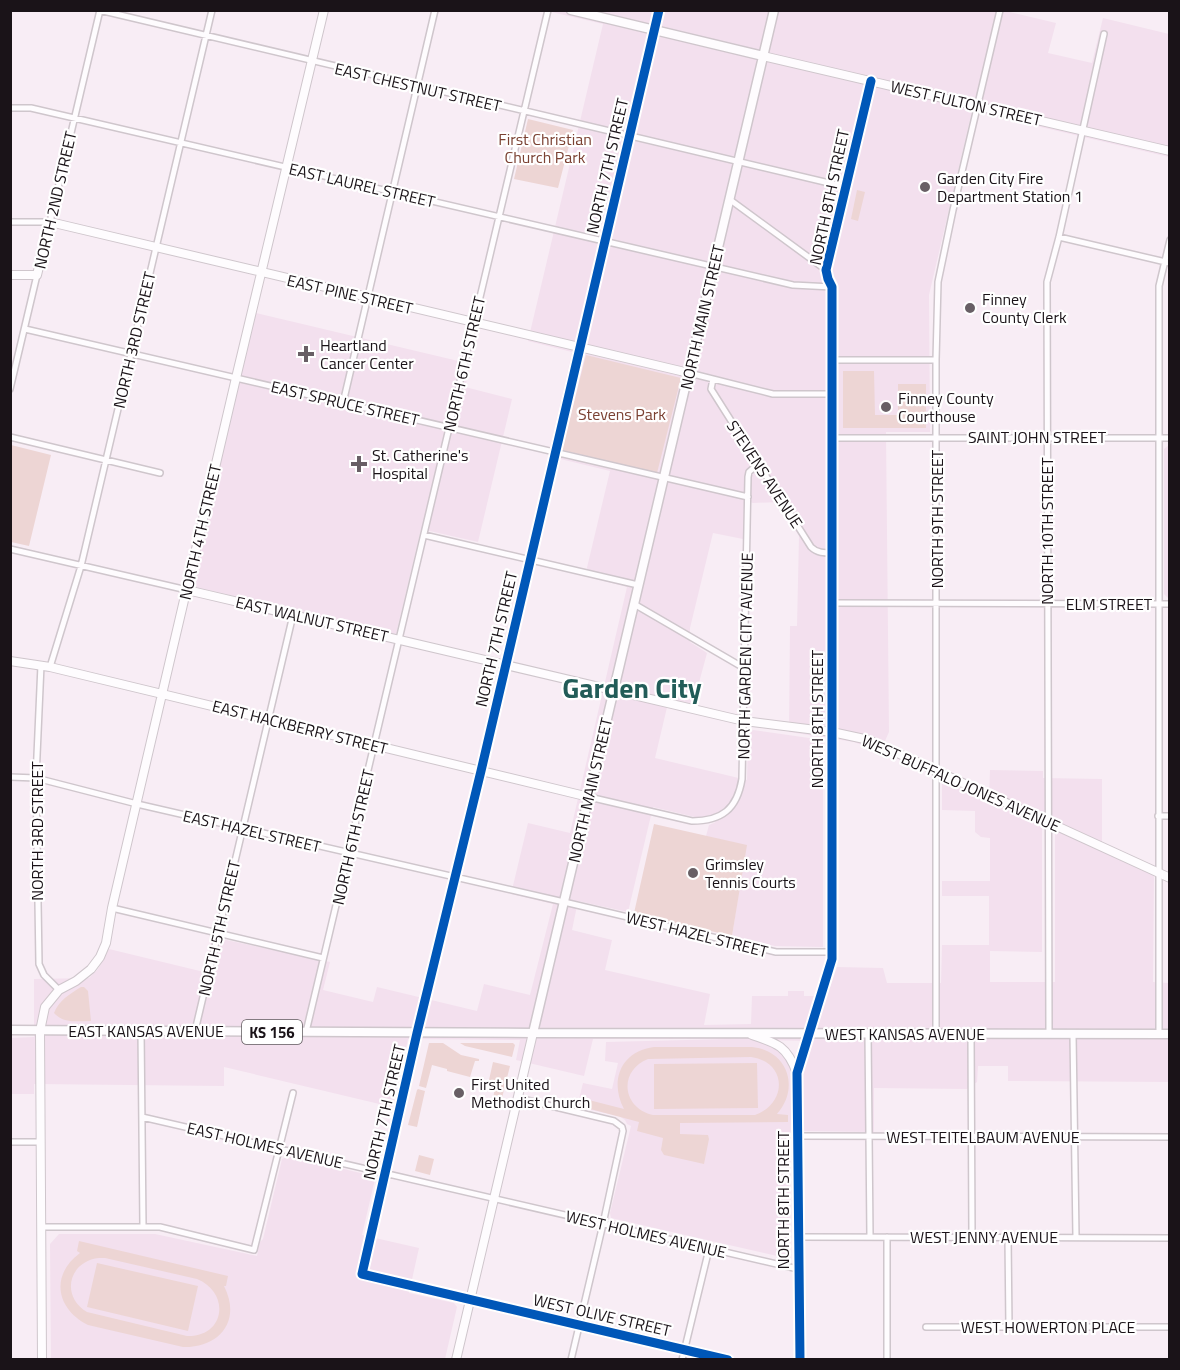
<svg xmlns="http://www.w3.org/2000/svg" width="1180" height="1370" font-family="'Titillium Web',sans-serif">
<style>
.built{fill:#f3e0ee;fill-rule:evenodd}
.green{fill:#edd5d4;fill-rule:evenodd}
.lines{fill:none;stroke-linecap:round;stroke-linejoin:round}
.street-casing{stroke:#cfc6cc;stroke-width:8}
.secondary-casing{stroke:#cfc6cc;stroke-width:10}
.primary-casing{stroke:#cfc6cc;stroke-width:11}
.street{stroke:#fefcfe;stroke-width:5}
.secondary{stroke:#fefcfe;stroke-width:8}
.primary{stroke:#fefcfe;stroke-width:8}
.cycleway-casing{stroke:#fff;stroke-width:13}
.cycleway{stroke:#0057b8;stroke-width:9}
.poi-dot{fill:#685f65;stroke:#fff;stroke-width:2}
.labels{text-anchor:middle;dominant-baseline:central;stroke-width:4.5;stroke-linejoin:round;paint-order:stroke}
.shield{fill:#fff;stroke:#5f5a5d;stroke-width:1.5}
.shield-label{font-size:15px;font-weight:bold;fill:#1a1318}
.street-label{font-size:16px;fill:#1a1318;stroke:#fff}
.park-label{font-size:16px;fill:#7b4132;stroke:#fff}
.poi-label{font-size:16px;fill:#1a1318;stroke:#fff;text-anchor:start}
.town-label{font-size:28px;font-weight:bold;fill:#225c58;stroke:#fff}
</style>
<rect width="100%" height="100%" fill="#f8edf5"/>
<!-- built -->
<path class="built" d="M547,11H1005L1056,23L1048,53L1092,63L1103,18L1169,34V157L972,111L929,295L930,432H886L889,732L880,752L854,742L789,732L790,626H797L799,536L779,502L753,503L744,500L743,539L713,533L690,628V642L707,653L693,705L669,699L655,758L747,780L748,735L753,730L823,740V947L775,946L732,936L746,846L706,836L709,825L716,822L653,807L628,912L578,901L572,930L612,940L605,970L710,994L704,1025L751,1024L752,996H788V991H804V996H827L837,967L883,968L887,983H941L942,945H989V896H942V881H990V838L981,837L975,832V811L942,810V780L989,799L990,770L1043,771V778L1102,779V850L1154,874L1153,982L1169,983V1082L1008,1081V1066H978L977,1082L967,1089L874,1088V1132L802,1131V1078L812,1041L755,1040L764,1042L780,1049L793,1068L789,1167L790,1259L611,1218L610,1213L631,1126L627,1124L625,1120L619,1116L577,1107L583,1083L612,1089L618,1063L605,1061L606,1042L727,1039H593L584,1076L516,1060L520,1040L408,1039L392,1107L224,1067V1086L34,1084V1094H11L10,1038L34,1037V979L89,978L98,969L109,949L204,972L212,937L330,962L323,990L373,1002L377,987L477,1011L484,984L530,995L553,904L511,894L528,823L570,833L627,587L585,576L610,471L548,456L572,352L528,341L603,24ZM1042,824L1055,829V982H990V951L1042,952Z
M256,313L471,364L465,387L512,399L478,542L421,529L396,634L191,586Z
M1169,445H1170L1169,599L1164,594V449Z
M289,1156L373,1176L375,1179L362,1235L419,1248L409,1293L454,1303L457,1307L445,1359H51L50,1244L59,1234H155L257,1256L260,1242L263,1239L282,1159Z"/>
<!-- green -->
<path class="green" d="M528,119L573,130L558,188L514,179Z
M857,190L865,192L858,221L851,219Z
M586,355L681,378L657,473L562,450Z
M843,371H874L875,415H898V384H926V428H843Z
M11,445L51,455L29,546L11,542Z
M654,824L747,845L732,936L634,913Z
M81,987H84L88,991L91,1021C77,1021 64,1024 54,1013C59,1000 70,994 81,987Z
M429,1043H443L461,1055L479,1059V1061H475L470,1077L447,1071V1069L432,1065L426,1088L419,1086Z
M460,1043H513L515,1045L512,1057L465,1046Z
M654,1047H752C788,1051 800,1088 777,1114L788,1115V1122L680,1123V1134L708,1135L709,1139L704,1164L664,1155L661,1150L663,1138L637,1131L639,1122L579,1106L581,1098L624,1109C609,1081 621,1051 654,1047ZM751,1057C787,1062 788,1103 755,1115H653C622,1108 618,1071 648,1059Z
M493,1062L510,1066L500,1106L492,1104L496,1082L489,1080Z
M757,1063L758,1108L654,1109V1064Z
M418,1089L425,1091L417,1127L408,1125L417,1090Z
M419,1155L434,1159L430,1175L415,1171Z
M79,1241L228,1276L226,1286H224C242,1321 219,1348 183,1347L88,1325C56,1309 50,1275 80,1253L77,1251ZM99,1258H105L197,1279C231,1293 225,1337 187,1336L87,1312C60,1296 69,1261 99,1258Z
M97,1263L198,1286L188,1331L87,1307Z"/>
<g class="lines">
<!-- street casing -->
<g class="street-casing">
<path id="street" d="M99,10L846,187
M659,10L481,771L417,1033L362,1274L728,1360
M10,108H31L793,285L832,287
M729,199L826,270
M10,222H50L100,10
M1059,237L1170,263
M25,329L748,497
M832,360H936
M689,373L773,394H832
M713,379L711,389L811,547C817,553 824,553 833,553
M10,389L37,275
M343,403L435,10
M10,437L160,473
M833,438H1170
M424,535L638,585
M10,549L187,590
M832,603L1170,604
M634,604L744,668
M41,665L36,778L39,964L44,975L59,990
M50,667L81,566L212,10
M10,777L36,778L137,804L564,902L776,952H832
M589,797L692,821C722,821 737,809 742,779L748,477L749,472L758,464
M1158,816H1170
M112,908L323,958
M141,1031L143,1227
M195,1031L293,615
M306,1032L548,10
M868,1033L870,1237
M936,1034V360L938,282L953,210L1000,10
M971,1034L972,1237
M1049,1034L1047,282L1059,237L1104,34
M1073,1034L1076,1237
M1159,1034V286L1170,240
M518,1098L614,1121L622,1127L623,1131L603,1224L571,1360
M142,1117L798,1269
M797,1136L1170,1137
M10,1142H40
M41,1227H160L254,1250L293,1093
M799,1237L1170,1238
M887,1237V1360
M1008,1237L1009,1327
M926,1327H1170
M682,1360L709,1249"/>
</g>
<!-- secondary casing -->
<g class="secondary-casing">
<path id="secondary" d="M763,56L1170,151
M10,275H37L50,222L689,373
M187,590L744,721L832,732L869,740L1170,878
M10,661L50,667L589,797
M752,1035C777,1043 787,1046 797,1073
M42,1360L40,1031L45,1007L59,990L76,981L91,969L100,957L106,943L112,908L236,378L324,10
M456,1360L533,1033
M800,1360L797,1073L832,959V287L828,279L826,270L871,81"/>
</g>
<!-- primary casing -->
<g class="primary-casing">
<path id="primary" d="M571,10L763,56
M10,1030L533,1033L1170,1034
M533,1033L774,10"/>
</g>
<!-- street -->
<use href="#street" class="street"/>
<!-- secondary -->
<use href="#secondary" class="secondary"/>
<!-- primary -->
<use href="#primary" class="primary"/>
<!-- cycleway casing -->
<g class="cycleway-casing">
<path id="cycleway" d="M659,10L481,771L417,1033L362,1274L728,1360
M800,1360L797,1073L832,959V287L828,279L826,270L871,81"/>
</g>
<!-- cycleway -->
<use href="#cycleway" class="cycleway"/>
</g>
<!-- markers -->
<g class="poi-dot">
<circle cx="925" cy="187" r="6"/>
<circle cx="970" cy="308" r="6"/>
<path d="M303 345h6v6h6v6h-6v6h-6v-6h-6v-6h6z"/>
<circle cx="886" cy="407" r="6"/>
<path d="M356 455h6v6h6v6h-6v6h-6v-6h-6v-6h6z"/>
<circle cx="693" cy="873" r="6"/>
<circle cx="459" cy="1093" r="6"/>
</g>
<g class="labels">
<!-- shield labels -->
<rect class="shield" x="242" y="1020" width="60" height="24" rx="4.5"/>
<g class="shield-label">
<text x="272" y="1032">KS 156</text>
</g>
<!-- street labels -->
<g class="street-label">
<text transform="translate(418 87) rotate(13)">EAST CHESTNUT STREET</text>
<text transform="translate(966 103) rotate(13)">WEST FULTON STREET</text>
<text transform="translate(607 166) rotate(-77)">NORTH 7TH STREET</text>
<text transform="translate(362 185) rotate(13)">EAST LAUREL STREET</text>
<text transform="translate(829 197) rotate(-78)">NORTH 8TH STREET</text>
<text transform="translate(55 200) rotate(-77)">NORTH 2ND STREET</text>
<text transform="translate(350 294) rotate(13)">EAST PINE STREET</text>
<text transform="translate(702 317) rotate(-77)">NORTH MAIN STREET</text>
<text transform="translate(134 340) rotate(-77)">NORTH 3RD STREET</text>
<text transform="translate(464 364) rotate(-77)">NORTH 6TH STREET</text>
<text transform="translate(345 403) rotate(13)">EAST SPRUCE STREET</text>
<text x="1037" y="437">SAINT JOHN STREET</text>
<text transform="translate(765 474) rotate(57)">STEVENS AVENUE</text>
<text transform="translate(937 519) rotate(-90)">NORTH 9TH STREET</text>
<text transform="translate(1047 531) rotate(-90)">NORTH 10TH STREET</text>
<text transform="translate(200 532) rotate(-77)">NORTH 4TH STREET</text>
<text x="1109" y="604">ELM STREET</text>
<text transform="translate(312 619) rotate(13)">EAST WALNUT STREET</text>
<text transform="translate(496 639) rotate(-77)">NORTH 7TH STREET</text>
<text transform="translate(745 656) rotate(-89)">NORTH GARDEN CITY AVENUE</text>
<text transform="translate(817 719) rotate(-90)">NORTH 8TH STREET</text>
<text transform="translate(300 727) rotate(14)">EAST HACKBERRY STREET</text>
<text transform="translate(961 783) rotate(24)">WEST BUFFALO JONES AVENUE</text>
<text transform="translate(590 790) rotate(-77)">NORTH MAIN STREET</text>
<text transform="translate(37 831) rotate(-90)">NORTH 3RD STREET</text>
<text transform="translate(252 831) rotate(13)">EAST HAZEL STREET</text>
<text transform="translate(353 837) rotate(-77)">NORTH 6TH STREET</text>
<text transform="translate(219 928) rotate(-77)">NORTH 5TH STREET</text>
<text transform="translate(697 934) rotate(14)">WEST HAZEL STREET</text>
<text x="146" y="1031">EAST KANSAS AVENUE</text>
<text x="905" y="1034">WEST KANSAS AVENUE</text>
<text transform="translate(384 1112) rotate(-77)">NORTH 7TH STREET</text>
<text x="983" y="1137">WEST TEITELBAUM AVENUE</text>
<text transform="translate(265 1145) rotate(13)">EAST HOLMES AVENUE</text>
<text transform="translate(783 1200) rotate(-90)">NORTH 8TH STREET</text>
<text transform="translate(646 1234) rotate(13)">WEST HOLMES AVENUE</text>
<text x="984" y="1237">WEST JENNY AVENUE</text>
<text transform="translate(602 1315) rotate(13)">WEST OLIVE STREET</text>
<text x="1048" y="1327">WEST HOWERTON PLACE</text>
</g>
<!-- park labels -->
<g class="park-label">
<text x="545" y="139">First Christian<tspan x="545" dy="18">Church Park</tspan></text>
<text x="622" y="414">Stevens Park</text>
</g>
<!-- poi labels -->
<g class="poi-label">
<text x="937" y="178">Garden City Fire<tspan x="937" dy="18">Department Station 1</tspan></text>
<text x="982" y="299">Finney<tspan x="982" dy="18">County Clerk</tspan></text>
<text x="320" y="345">Heartland<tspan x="320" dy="18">Cancer Center</tspan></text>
<text x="898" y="398">Finney County<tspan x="898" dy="18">Courthouse</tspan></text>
<text x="372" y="455">St. Catherine's<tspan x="372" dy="18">Hospital</tspan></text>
<text x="705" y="864">Grimsley<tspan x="705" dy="18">Tennis Courts</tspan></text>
<text x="471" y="1084">First United<tspan x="471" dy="18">Methodist Church</tspan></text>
</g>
<!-- town labels -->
<g class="town-label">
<text x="632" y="687">Garden City</text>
</g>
</g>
<!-- border -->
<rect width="1180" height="1370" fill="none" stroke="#1a1318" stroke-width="24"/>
</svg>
